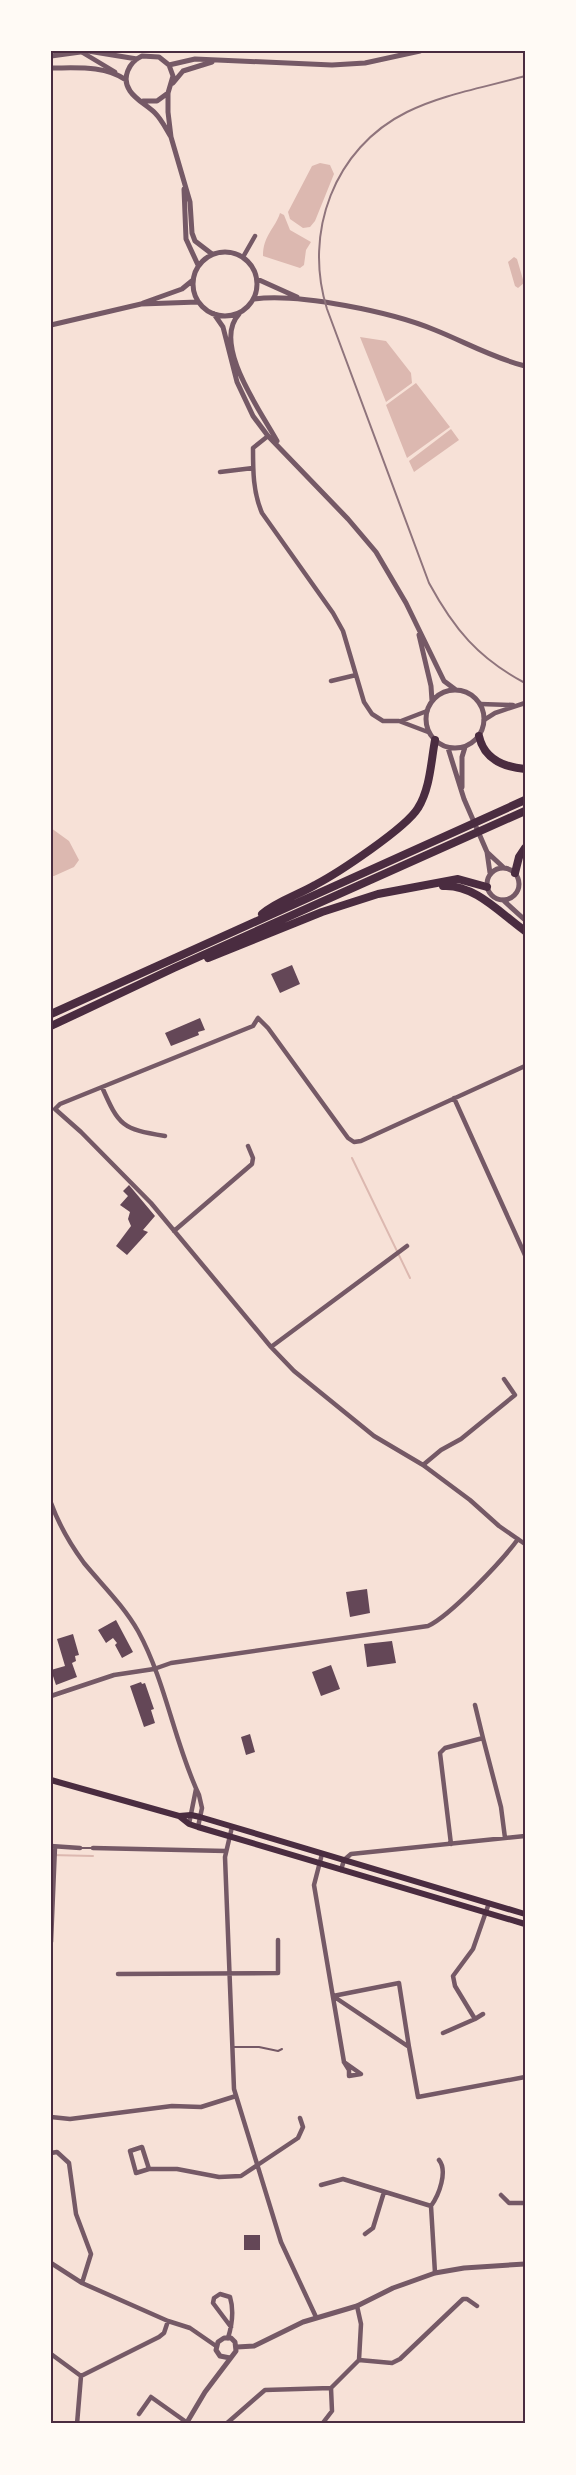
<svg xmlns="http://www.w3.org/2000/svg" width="576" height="2475" font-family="Quicksand,sans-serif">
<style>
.water{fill:#dcb8b0}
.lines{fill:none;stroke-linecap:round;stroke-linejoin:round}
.stream{stroke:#dcb8b0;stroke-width:2}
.building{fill:#644757}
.service{stroke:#755966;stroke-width:2}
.minor{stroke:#755966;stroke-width:4.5}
.tertiary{stroke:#755966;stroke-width:5}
.secondary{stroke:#4a2c40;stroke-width:6}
.motorway{stroke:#4a2c40;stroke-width:8}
.rail{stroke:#8f747c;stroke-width:2}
.neatline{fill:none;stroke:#4a2c40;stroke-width:2}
</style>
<rect width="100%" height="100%" fill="#f7e1d7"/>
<!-- water -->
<path class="water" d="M320,163L330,165L334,174L315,221L310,227L303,228L290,219L288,212L312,166Z
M280,213L284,215L290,230L311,242L306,250L304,265L300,268L263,256C263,235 275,229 280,213Z
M514,257L517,259L524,283L518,288L515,286L508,262Z
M360,337L386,341L411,373L412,383L386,402Z
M416,383L450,427L407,458L386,405Z
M451,429L459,440L414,472L409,461Z
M51,828L69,841L79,860L74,867L54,876H51Z"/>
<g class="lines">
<!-- stream -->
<path class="stream" d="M352,1158L410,1278
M51,1855L93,1856"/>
</g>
<!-- building -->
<path class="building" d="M292,965L300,984L280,993L271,974Z
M200,1018L205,1030L198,1032L199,1035L171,1046L165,1033Z
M129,1185L155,1216L143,1230L148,1232L127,1255L116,1246L131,1226L128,1219L130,1212L120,1205L128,1196L123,1191Z
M367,1589L370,1613L350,1617L346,1592Z
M116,1620L133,1652L122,1658L115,1645L117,1643L113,1638L106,1643L98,1630Z
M73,1634L79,1655L75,1656L76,1661L72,1663L77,1677L56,1685L51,1670L65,1666L57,1639Z
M392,1641L396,1663L367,1667L364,1644Z
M331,1665L340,1689L321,1696L312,1672Z
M141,1682L142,1684L145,1683L154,1709L151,1710L155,1723L144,1727L130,1686Z
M250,1734L255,1752L246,1755L241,1737Z
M244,2235H260V2250H244Z"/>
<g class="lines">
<!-- service -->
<path class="service" d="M80,1848H92
M232,2047H259L278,2051L282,2049"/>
<!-- minor -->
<path class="minor" d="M80,51L115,72
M243,257L255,236
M268,436L253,448C253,471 253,492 262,513L333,613L343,631L364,702L372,714L383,721H399L428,732
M220,472L253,468
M331,681L356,675
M480,704L513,705
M484,720L495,713L525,703
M401,721L427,711
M525,1066L361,1141L354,1142L348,1138L268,1028L258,1018L253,1026L60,1104L55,1109L81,1132L151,1203L271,1347L294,1371L374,1436L423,1465L470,1500L499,1526L525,1544
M102,1087C119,1126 122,1129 165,1136
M454,1098L525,1255
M174,1231L252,1164L253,1158L248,1146
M271,1347L407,1246
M423,1465L441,1450L461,1439L515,1395L504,1379
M51,1503C59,1525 70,1544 84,1563C103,1586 123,1605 138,1631C166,1682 174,1742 199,1795L202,1808L198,1827
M51,1696L114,1675L154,1669L171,1663L428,1626C450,1616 503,1560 518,1539
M475,1705L483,1738
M189,1824L196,1789
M232,1827L225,1857L234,2089L281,2242L316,2317
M451,1844L440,1753L445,1748L483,1738L501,1807L505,1838
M51,1846L80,1848
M93,1848L226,1851
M322,1854L314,1885L344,2062L349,2070V2076L361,2074L344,2062
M341,1870L344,1860L351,1854L525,1836
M51,1942L55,1847
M118,1974L278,1973V1940
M333,1996L409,2047L418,2097L525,2077
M333,1996L399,1983L409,2047
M475,2019L483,2014
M443,2033L475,2019L455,1986L453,1976L473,1949L489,1903
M51,2117L70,2119L172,2106L201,2107L236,2096
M51,2153L57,2152L69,2163L76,2214L91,2254L82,2283
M149,2169L136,2173L130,2151L142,2147L149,2169H177L219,2177L241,2176L298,2138L303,2127L300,2118
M321,2185L343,2179L431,2206L435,2273
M501,2195L509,2203H525
M431,2206C439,2195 448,2171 439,2160
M365,2234L373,2228L384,2192
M51,2263L82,2283L168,2321L190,2328L216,2346
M357,2306L361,2324L359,2360
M228,2338C232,2325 234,2310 230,2297L220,2294L214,2298L213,2303L231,2327
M51,2354L81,2376L77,2424
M359,2360L392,2363L400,2359L463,2299H467L477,2306
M81,2376L159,2337L164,2333L168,2321
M139,2414L151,2397L189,2424
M226,2424L265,2390L331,2388
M322,2424L332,2411L331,2388L359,2360"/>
<!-- tertiary -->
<path class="tertiary" d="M51,56L88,51L137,59
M169,65L195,59L332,65L365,63L420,51
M51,68C76,68 105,65 126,80
M173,83L183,71L212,62
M143,101H157L168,93
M171,137C166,129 162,120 155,113C148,106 136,100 130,91C121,78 129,62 142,56L159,57L169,65L173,76L168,93V112L171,137L190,202L192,233L195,241L212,254
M184,189L186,239L198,265
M193 284a32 32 0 1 1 64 0a32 32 0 1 1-64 0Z
M257,279L297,297
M254,299C299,293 392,312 435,330C465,342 493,358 525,366
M143,303L182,289L193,280
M214,314L223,327L237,382L253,416L268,436L348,519L376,552L406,603L444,681L456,690
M239,314C211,344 262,413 277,441
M51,325L141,304L198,302
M419,635L431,686L432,701
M426 719a29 29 0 1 1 58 0a29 29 0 1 1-58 0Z
M448,748L464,799L487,852L490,873
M462,787V757L465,747
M488,853L503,867
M487 884a16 16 0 1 1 32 0a16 16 0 1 1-32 0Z
M503,900L525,920
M237,2347L254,2346L303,2322L357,2306L393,2288L435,2273L464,2268L525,2264
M186,2424L205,2392L236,2351L235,2342L231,2338H224L218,2342L216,2350L220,2356L230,2358"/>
<!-- secondary -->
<path class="secondary" d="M51,1780L179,1816L189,1824L198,1827L525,1924
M179,1816L191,1815L200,1817L525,1914"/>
<!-- motorway -->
<path class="motorway" d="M479,736C484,759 503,767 525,769
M515,873L519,857L525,848
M443,886C475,884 501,914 525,931
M262,914C277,901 298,895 315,885C338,873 406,828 418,808C430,789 431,762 435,740
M208,958L322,912L378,894L458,879L487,887
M51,1014L525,800
M51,1026L174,968L525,811"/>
<!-- rail -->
<path class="rail" d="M525,76C487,87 443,94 407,112C334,148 303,233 327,309L429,583C454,629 478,658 525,683"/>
</g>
<!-- border -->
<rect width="576" height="2475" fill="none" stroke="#fffaf5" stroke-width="105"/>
<rect x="52" y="52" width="472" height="2370" class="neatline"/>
</svg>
